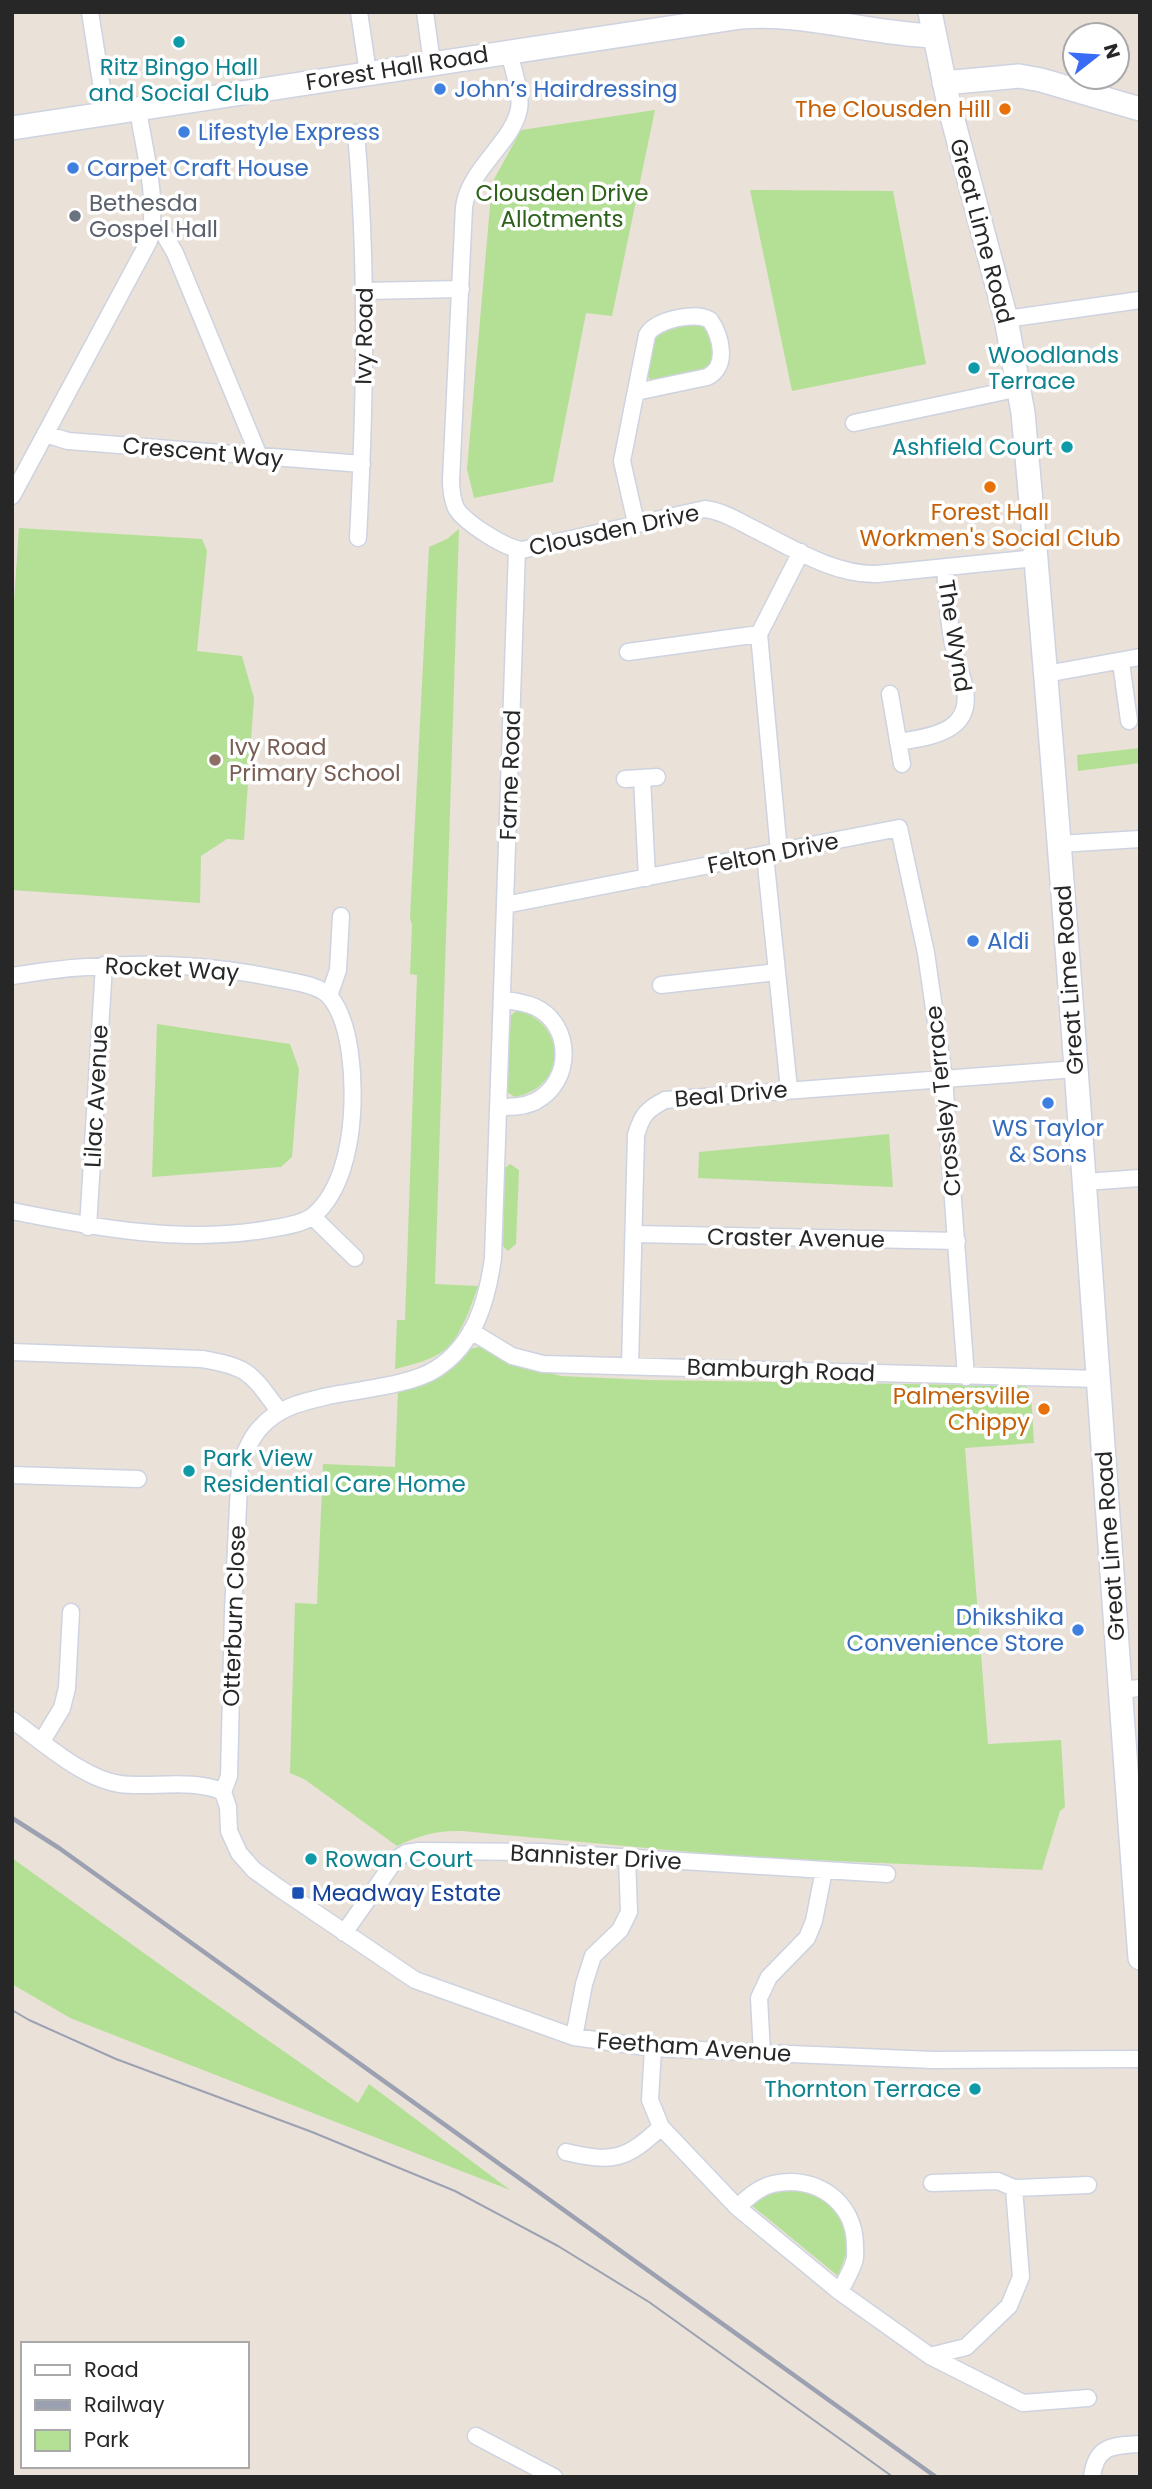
<svg xmlns="http://www.w3.org/2000/svg" width="1152" height="2489" font-family="Poppins,sans-serif">
<style>
.green{fill:#b4e095}
.lines{fill:none;stroke-linecap:round;stroke-linejoin:round}
.minor-casing{stroke:#ced3e0;stroke-width:19}
.secondary-casing{stroke:#ced3e0;stroke-width:26}
.minor{stroke:#fff;stroke-width:16}
.secondary{stroke:#fff;stroke-width:23}
.tram{stroke:#9ca1b1;stroke-width:2}
.rail{stroke:#9ca1b1;stroke-width:4.5}
.culture-dot{fill:#0f9aa8;stroke:#fff;stroke-width:2.5}
.shop-dot{fill:#3f7fe0;stroke:#fff;stroke-width:2.5}
.food-dot{fill:#e8710a;stroke:#fff;stroke-width:2.5}
.worship-dot{fill:#6b7280;stroke:#fff;stroke-width:2.5}
.education-dot{fill:#8d6e63;stroke:#fff;stroke-width:2.5}
.transit-dot{fill:#1a4fb4;stroke:#fff;stroke-width:2.5}
.labels{text-anchor:middle;dominant-baseline:central;stroke-width:7;stroke-linejoin:round;paint-order:stroke}
.culture-label{font-size:23px;fill:#0d838f;stroke:#fff;text-anchor:start}
.street-label{font-size:23px;fill:#272727;stroke:#fff}
.shop-label{font-size:23px;fill:#366cbe;stroke:#fff;text-anchor:start}
.food-label{font-size:23px;fill:#c56008;stroke:#fff;text-anchor:end}
.park-label{font-size:23px;fill:#2e611a;stroke:#fff}
.worship-label{font-size:23px;fill:#5b616d;stroke:#fff;text-anchor:start}
.education-label{font-size:23px;fill:#785e54;stroke:#fff;text-anchor:start}
.transit-label{font-size:23px;fill:#164399;stroke:#fff;text-anchor:start}
</style>
<rect width="100%" height="100%" fill="#eae1d9"/>
<!-- green -->
<path class="green" d="M655,110L612,316L586,313L553,482L474,498L467,469L492,183L521,130Z
M750,190L893,191L926,364L792,391Z
M696,321L708,327L716,356L712,368L651,381L646,374C655,326 648,332 696,321Z
M19,528L202,539L207,551L197,651L242,656L254,698L244,840L227,839L201,856L200,903L12,890V630Z
M459,529L435,1284L478,1286C472,1304 461,1336 446,1349C433,1360 411,1365 395,1369L397,1320H405L417,975L410,974L412,925L410,918L429,547L447,539Z
M1140,748V763L1078,771L1077,755Z
M518,1010C568,1025 567,1087 515,1097L507,1092L511,1015Z
M157,1024L290,1044L299,1069L292,1157L281,1167L152,1177Z
M889,1134L893,1187L698,1178L699,1152Z
M510,1164L519,1170L516,1244L508,1251L503,1246L505,1168Z
M483,1346L515,1363L561,1376L649,1380L1026,1386L1031,1393L1034,1443L965,1448L988,1744L1061,1740L1065,1807L1060,1811L1042,1870L745,1857L462,1831C437,1830 420,1835 397,1846L304,1779L290,1773L295,1603L317,1604L323,1464L395,1467L398,1390L431,1381L470,1349Z
M12,1858L180,1979L358,2103L369,2084L510,2190L70,2018L12,1984Z
M799,2186L825,2198L842,2222L849,2247L838,2276L750,2204L772,2189Z"/>
<g class="lines">
<!-- minor casing -->
<g class="minor-casing">
<path id="minor" d="M90,12L106,114
M359,12L368,73
M425,12L432,63
M509,51C512,68 522,92 519,109C513,142 469,169 464,207L451,480C451,490 452,499 456,508C465,523 505,548 522,550L705,509C721,511 735,519 750,527C789,546 832,575 877,574L1035,558
M356,133C368,268 365,403 358,538
M152,228L164,234L175,253L259,456
M365,291L461,289
M1006,319L1140,300
M636,392L707,377C729,367 721,336 710,320C695,311 655,320 647,335L622,461L636,523
M854,423L1020,388
M45,434L68,441L362,464
M12,496L149,241C159,199 144,151 138,109
M628,652L759,634
M1121,662L1129,721
M1046,674L1140,657
M890,694L902,764
M898,742C928,737 972,733 965,690C963,676 956,663 954,648C948,622 947,595 945,568
M642,778L647,878
M625,779L657,777
M1059,844L1140,839
M779,852L759,634L801,552
M765,855L789,1089
M505,905L899,828L926,953L944,1078L966,1377
M12,976C102,961 191,960 280,979C295,982 319,985 329,996C352,1022 354,1081 352,1114C350,1147 341,1192 314,1215C304,1224 282,1227 269,1229C184,1244 96,1228 12,1211
M661,985L777,972
M329,996L338,970L341,916
M498,1107C511,1107 524,1107 536,1101C573,1081 573,1025 535,1007C524,1002 513,1001 502,1000
M1085,1182L1140,1178
M313,1217L355,1258
M88,1227L104,965
M635,1234L957,1241
M471,1331L512,1356L543,1364L1099,1379
M12,1352L202,1359C251,1367 251,1374 280,1412
M630,1365L636,1135C642,1115 646,1110 665,1100L1076,1069
M12,1475L138,1479
M1119,1690L1140,1688
M12,1720C42,1741 83,1779 120,1784C150,1788 195,1778 223,1792
M42,1741L62,1708L67,1688L71,1612
M223,1792L229,1776L233,1611L240,1464C246,1451 251,1437 261,1427C279,1407 302,1402 328,1396C357,1390 412,1385 436,1369C475,1344 487,1301 493,1258L517,549
M223,1792L228,1807L229,1831L239,1853L254,1870L279,1888L415,1980L574,2037L653,2048L933,2060L1140,2059
M344,1933L396,1859L406,1853L419,1851L542,1852L887,1874
M574,2037L584,1984L593,1956L620,1930L629,1912L627,1857
M653,2048L650,2100L661,2127L737,2207L840,2292L930,2356L1023,2403L1088,2398
M762,2053L759,1998L769,1977L807,1938L814,1921L824,1870
M566,2152C613,2163 626,2160 661,2127
M1014,2188L1088,2185
M737,2207C748,2198 759,2187 773,2184C816,2174 855,2202 855,2246C855,2251 856,2257 854,2262C851,2272 844,2282 840,2292
M930,2356L966,2347L1009,2306L1021,2277L1014,2188L998,2181L932,2183
M476,2436L554,2477
M1092,2477C1096,2445 1112,2446 1140,2444"/>
</g>
<!-- secondary casing -->
<g class="secondary-casing">
<path id="secondary" d="M930,12L949,105L1006,319L1023,413C1070,927 1101,1443 1140,1958
M944,83L1019,76L1041,80L1140,109
M12,128L741,17C807,12 869,34 935,36"/>
</g>
<!-- minor -->
<use href="#minor" class="minor"/>
<!-- secondary -->
<use href="#secondary" class="secondary"/>
<!-- tram -->
<path class="tram" d="M12,2010L29,2020L116,2059L312,2132L455,2191L558,2246L649,2302L893,2477"/>
<!-- rail -->
<path class="rail" d="M12,1818L59,1848L936,2477"/>
</g>
<!-- markers -->
<g class="culture-dot">
<circle cx="179" cy="42" r="7"/>
<circle cx="974" cy="368" r="7"/>
<circle cx="1067" cy="447" r="7"/>
<circle cx="189" cy="1471" r="7"/>
<circle cx="311" cy="1859" r="7"/>
<circle cx="975" cy="2089" r="7"/>
</g>
<g class="shop-dot">
<circle cx="440" cy="89" r="7"/>
<circle cx="184" cy="132" r="7"/>
<circle cx="73" cy="168" r="7"/>
<circle cx="973" cy="941" r="7"/>
<circle cx="1048" cy="1103" r="7"/>
<circle cx="1078" cy="1630" r="7"/>
</g>
<g class="food-dot">
<circle cx="1005" cy="109" r="7"/>
<circle cx="990" cy="487" r="7"/>
<circle cx="1044" cy="1409" r="7"/>
</g>
<circle class="worship-dot" cx="75" cy="216" r="7"/>
<circle class="education-dot" cx="215" cy="760" r="7"/>
<rect class="transit-dot" x="291" y="1886" width="14" height="14" rx="3.5"/>
<g class="labels">
<!-- culture labels -->
<g class="culture-label">
<text x="179" y="67" text-anchor="middle">Ritz Bingo Hall<tspan x="179" dy="26">and Social Club</tspan></text>
<text x="988" y="355">Woodlands<tspan x="988" dy="26">Terrace</tspan></text>
<text x="1053" y="447" text-anchor="end">Ashfield Court</text>
<text x="203" y="1458">Park View<tspan x="203" dy="26">Residential Care Home</tspan></text>
<text x="325" y="1859">Rowan Court</text>
<text x="961" y="2089" text-anchor="end">Thornton Terrace</text>
</g>
<!-- street labels -->
<g class="street-label">
<text transform="translate(397 68) rotate(-9)">Forest Hall Road</text>
<text transform="translate(982 231) rotate(75)">Great Lime Road</text>
<text transform="translate(364 336) rotate(-89)">Ivy Road</text>
<text transform="translate(203 452) rotate(5)">Crescent Way</text>
<text transform="translate(614 530) rotate(-12)">Clousden Drive</text>
<text transform="translate(955 636) rotate(81)">The Wynd</text>
<text transform="translate(510 775) rotate(-88)">Farne Road</text>
<text transform="translate(773 853) rotate(-11)">Felton Drive</text>
<text transform="translate(172 969) rotate(3)">Rocket Way</text>
<text transform="translate(1069 980) rotate(-94)">Great Lime Road</text>
<text transform="translate(731 1094) rotate(-5)">Beal Drive</text>
<text transform="translate(96 1096) rotate(-87)">Lilac Avenue</text>
<text transform="translate(943 1101) rotate(-96)">Crossley Terrace</text>
<text transform="translate(796 1238) rotate(1)">Craster Avenue</text>
<text transform="translate(781 1370) rotate(2)">Bamburgh Road</text>
<text transform="translate(1110 1546) rotate(-94)">Great Lime Road</text>
<text transform="translate(234 1616) rotate(-88)">Otterburn Close</text>
<text transform="translate(596 1857) rotate(3)">Bannister Drive</text>
<text transform="translate(694 2047) rotate(4)">Feetham Avenue</text>
</g>
<!-- shop labels -->
<g class="shop-label">
<text x="454" y="89">John’s Hairdressing</text>
<text x="198" y="132">Lifestyle Express</text>
<text x="87" y="168">Carpet Craft House</text>
<text x="987" y="941">Aldi</text>
<text x="1048" y="1128" text-anchor="middle">WS Taylor<tspan x="1048" dy="26">&amp; Sons</tspan></text>
<text x="1064" y="1617" text-anchor="end">Dhikshika<tspan x="1064" dy="26">Convenience Store</tspan></text>
</g>
<!-- food labels -->
<g class="food-label">
<text x="991" y="109">The Clousden Hill</text>
<text x="990" y="512" text-anchor="middle">Forest Hall<tspan x="990" dy="26">Workmen's Social Club</tspan></text>
<text x="1030" y="1396">Palmersville<tspan x="1030" dy="26">Chippy</tspan></text>
</g>
<!-- park labels -->
<g class="park-label">
<text x="562" y="193">Clousden Drive<tspan x="562" dy="26">Allotments</tspan></text>
</g>
<!-- worship labels -->
<g class="worship-label">
<text x="89" y="203">Bethesda<tspan x="89" dy="26">Gospel Hall</tspan></text>
</g>
<!-- education labels -->
<g class="education-label">
<text x="229" y="747">Ivy Road<tspan x="229" dy="26">Primary School</tspan></text>
</g>
<!-- transit labels -->
<g class="transit-label">
<text x="312" y="1893">Meadway Estate</text>
</g>
</g>
<!-- border -->
<rect width="1152" height="2489" fill="none" stroke="#272727" stroke-width="28"/>
<!-- legend -->
<rect x="21" y="2342" width="228" height="126" fill="#ffffff" stroke="#a9a9a9" stroke-width="2"/>
<rect x="35" y="2365" width="35" height="10" fill="#ffffff" stroke="#a9a9a9" stroke-width="2"/>
<text x="84" y="2377" font-size="21" fill="#272727">Road</text>
<rect x="35" y="2400" width="35" height="10" fill="#9ca1b1" stroke="#a9a9a9" stroke-width="2"/>
<text x="84" y="2412" font-size="21" fill="#272727">Railway</text>
<rect x="35" y="2430" width="35" height="21" fill="#b4e095" stroke="#a9a9a9" stroke-width="2"/>
<text x="84" y="2447" font-size="21" fill="#272727">Park</text>
<!-- north arrow -->
<g transform="translate(1096 56) rotate(73)"><circle r="33" fill="#ffffff" stroke="#a9a9a9" stroke-width="2"/>
<path d="M0-5L12 26L0 18L-12 26Z" fill="#3a6bf5"/>
<text y="-10" font-size="19" font-weight="bold" text-anchor="middle" fill="#272727">N</text>
</g>
</svg>
